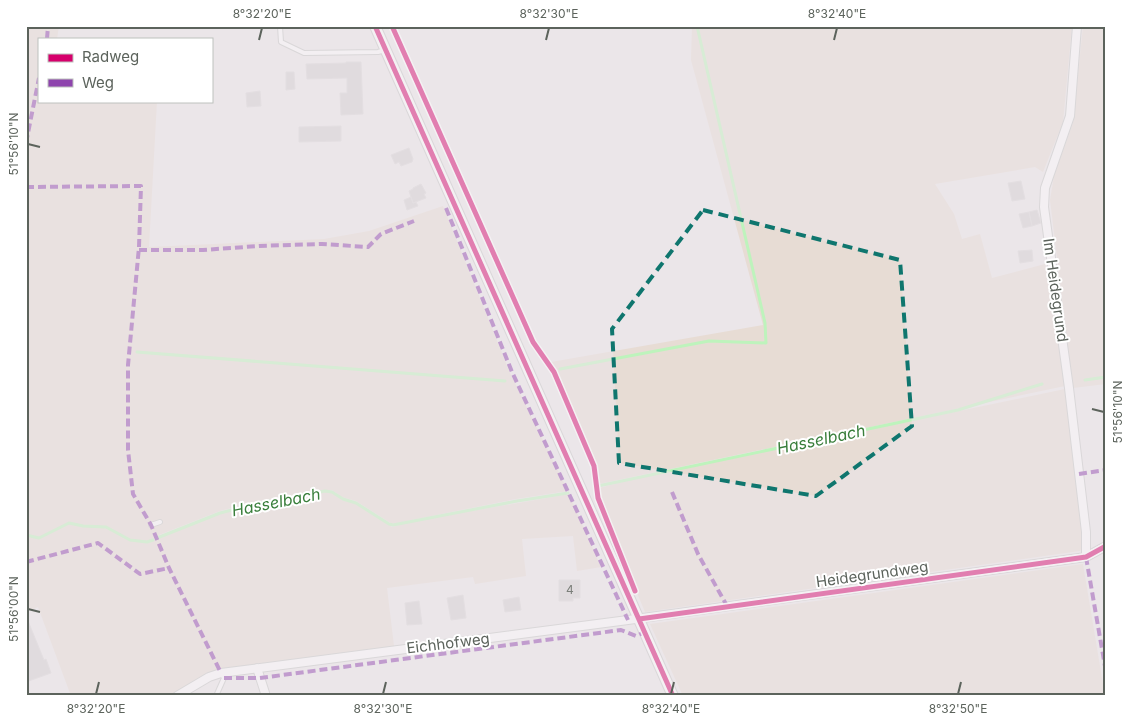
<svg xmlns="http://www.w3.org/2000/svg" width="1132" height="722" font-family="Inter,sans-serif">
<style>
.green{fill:#e7dcd4}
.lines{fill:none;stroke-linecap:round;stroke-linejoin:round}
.stream{stroke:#bef3bc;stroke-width:3}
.building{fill:#d3cfd1;stroke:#dad6d8}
.service-casing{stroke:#c5c6c5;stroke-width:6}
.minor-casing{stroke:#c5c6c5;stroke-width:10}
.tertiary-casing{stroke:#c5c6c5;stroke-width:12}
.service{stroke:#fcfbfc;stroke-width:4}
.minor{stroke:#fcfbfc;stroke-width:8}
.tertiary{stroke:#fcfbfc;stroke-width:10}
.quiet{stroke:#8e44ad;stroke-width:4;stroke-dasharray:8 4;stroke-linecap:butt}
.cycleway-casing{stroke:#fff;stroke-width:8}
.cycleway{stroke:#d6006c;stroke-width:5}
.marked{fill:none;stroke:#0f766e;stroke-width:4;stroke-dasharray:10 6;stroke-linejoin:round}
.ticks{fill:none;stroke:#5c635c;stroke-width:2}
.labels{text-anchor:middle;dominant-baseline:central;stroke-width:4;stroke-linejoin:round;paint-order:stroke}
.number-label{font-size:12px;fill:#7b7f7a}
.street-label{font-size:15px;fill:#5c635c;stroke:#fff}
.water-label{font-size:16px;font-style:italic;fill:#397e3b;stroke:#fff}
.neatline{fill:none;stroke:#5c635c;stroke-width:2}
.ticks-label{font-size:12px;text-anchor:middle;fill:#5c635c}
</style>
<rect width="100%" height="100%" fill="#ebe6e9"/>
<!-- green -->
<path class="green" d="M26,26H59L57,39H39V101H157L149,247L324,239L369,231L443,206L510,373L568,491L516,499L392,524L356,501L342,497L332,490H325L258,501L220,511L154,537L155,539L220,513L258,504L325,492H332L342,500L356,504L392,527L414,521L569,494L601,567L577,571L573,536L522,539L526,576L475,584L473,577L387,588L394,646L218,669L200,677L171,696H71L38,607L26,612Z
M692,26H1072L1063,122L1043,172L1035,167L935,184L954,214L962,239L980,234L992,278L1045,264L1065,386L599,484L598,471L593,458L562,382L551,362L763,325L691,60Z
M1083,26H1106V384L1073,388L1050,200L1054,176L1073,123Z
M1065,389L1083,545L1080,551L645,612C630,575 605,526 599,488L637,478Z
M1083,564L1105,696H683L650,624Z"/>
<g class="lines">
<!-- stream -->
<path class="stream" d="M137,352L505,381
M560,369L709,341L766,343L765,323L697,26
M1085,380L1106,377
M598,486L958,410L1042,384
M26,535L39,538L69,523L83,526L106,527L130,540L147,542L153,540
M157,538L220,513L259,503L325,491L332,492L343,499L356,503L389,524L393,525L517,501L568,493"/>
</g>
<!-- building -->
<path class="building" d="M346,62H361L363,114L341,115L340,93H347V78L307,79L306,64L346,63Z
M286,72H294L295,89L286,90Z
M260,91L261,106L247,107L246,93Z
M341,126V141L299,142V127Z
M409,148L413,159L412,162L401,166L399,162L395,164L391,155Z
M1021,181L1025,199L1012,201L1008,183Z
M421,184L426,193L424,194L426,198L413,203L409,191L413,189V188Z
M411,197L413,203L416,202L418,206L407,210L404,200Z
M1037,210L1041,223L1032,226L1029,212Z
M1029,212L1032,226L1023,228L1019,214Z
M1032,250L1033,261L1020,263L1018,251Z
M559,580H580V598H573V601H559Z
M463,595L466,618L451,620L447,598Z
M519,597L521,610L505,612L503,600Z
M419,601L422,624L407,625L405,603Z
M26,616L44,660L46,659L51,673L26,682Z"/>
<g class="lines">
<!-- service casing -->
<g class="service-casing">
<path id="service" d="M280,26L281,42L304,53L378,52L385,50
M151,525L160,522
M216,696L224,678L221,673"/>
</g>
<!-- minor casing -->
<g class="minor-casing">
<path id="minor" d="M1077,26L1070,116L1045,188L1044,207L1069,388L1086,532V557
M257,668L266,696
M177,696L209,677L221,673L628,620L1086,557L1106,546"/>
</g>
<!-- tertiary casing -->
<g class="tertiary-casing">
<path id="tertiary" d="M375,26L673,696"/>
</g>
<!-- service -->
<use href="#service" class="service"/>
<!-- minor -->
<use href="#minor" class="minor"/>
<!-- tertiary -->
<use href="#tertiary" class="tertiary"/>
<!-- quiet -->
<path class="quiet" d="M47,39L48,26
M26,143L39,78
M26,187L141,186L139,247L128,365V450L133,494L151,525L169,568L221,673
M446,208L512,372L628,620
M139,250H203L259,246L322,244L368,247L381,234L414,221
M1079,474L1106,470
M672,492L698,554L727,606
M1086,557L1106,672
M26,562L98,543L140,574L169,568
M224,678H260L621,630L636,636L649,630"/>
<!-- cycleway casing -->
<g class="cycleway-casing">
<path id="cycleway" d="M375,26L673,696
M392,26L533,342L554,372L594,466L598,498L635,591
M639,619L1086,557L1106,546"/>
</g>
<!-- cycleway -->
<use href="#cycleway" class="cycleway"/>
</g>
<!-- marked area -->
<path d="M0 0H1132V722H0ZM703,210L900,260L912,426L816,496L619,463L612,329Z" fill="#ebe6e9" fill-opacity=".55" fill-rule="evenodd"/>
<path class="marked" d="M703,210L900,260L912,426L816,496L619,463L612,329Z"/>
<!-- ticks -->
<path class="ticks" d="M259,40L262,28M546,40L549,28M834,40L837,28M28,144L40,147M1092,409L1104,412M28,609L40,612M96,694L99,682M383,694L386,682M671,694L674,682M958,694L961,682"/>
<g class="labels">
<!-- number labels -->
<g class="number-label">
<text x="570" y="589">4</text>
</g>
<!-- street labels -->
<g class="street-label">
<text transform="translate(1056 290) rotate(82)">Im Heidegrund</text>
<text transform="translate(872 574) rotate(-8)">Heidegrundweg</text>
<text transform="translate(448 643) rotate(-7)">Eichhofweg</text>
</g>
<!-- water labels -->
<g class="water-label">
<text transform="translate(821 439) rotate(-12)">Hasselbach</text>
<text transform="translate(276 502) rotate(-11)">Hasselbach</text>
</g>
</g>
<!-- border -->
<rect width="1132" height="722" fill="none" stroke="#ffffff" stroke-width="55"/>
<!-- legend -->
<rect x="38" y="38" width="175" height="65" fill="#ffffff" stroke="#bec1be"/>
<rect x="48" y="54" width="25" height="8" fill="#d6006c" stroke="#bec1be"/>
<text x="82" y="62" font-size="15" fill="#5c635c">Radweg</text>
<rect x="48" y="79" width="25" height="8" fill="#8e44ad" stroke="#bec1be"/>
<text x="82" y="88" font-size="15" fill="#5c635c">Weg</text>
<rect x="28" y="28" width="1076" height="666" class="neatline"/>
<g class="ticks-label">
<text x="262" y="18">8°32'20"E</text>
<text x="549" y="18">8°32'30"E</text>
<text x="837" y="18">8°32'40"E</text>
<text transform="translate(14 144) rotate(-90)" y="4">51°56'10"N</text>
<text transform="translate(1118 412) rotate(-90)" y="4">51°56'10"N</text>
<text transform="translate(14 609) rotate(-90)" y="4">51°56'00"N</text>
<text x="96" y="713">8°32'20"E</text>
<text x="383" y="713">8°32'30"E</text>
<text x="671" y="713">8°32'40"E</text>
<text x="958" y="713">8°32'50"E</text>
</g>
</svg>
